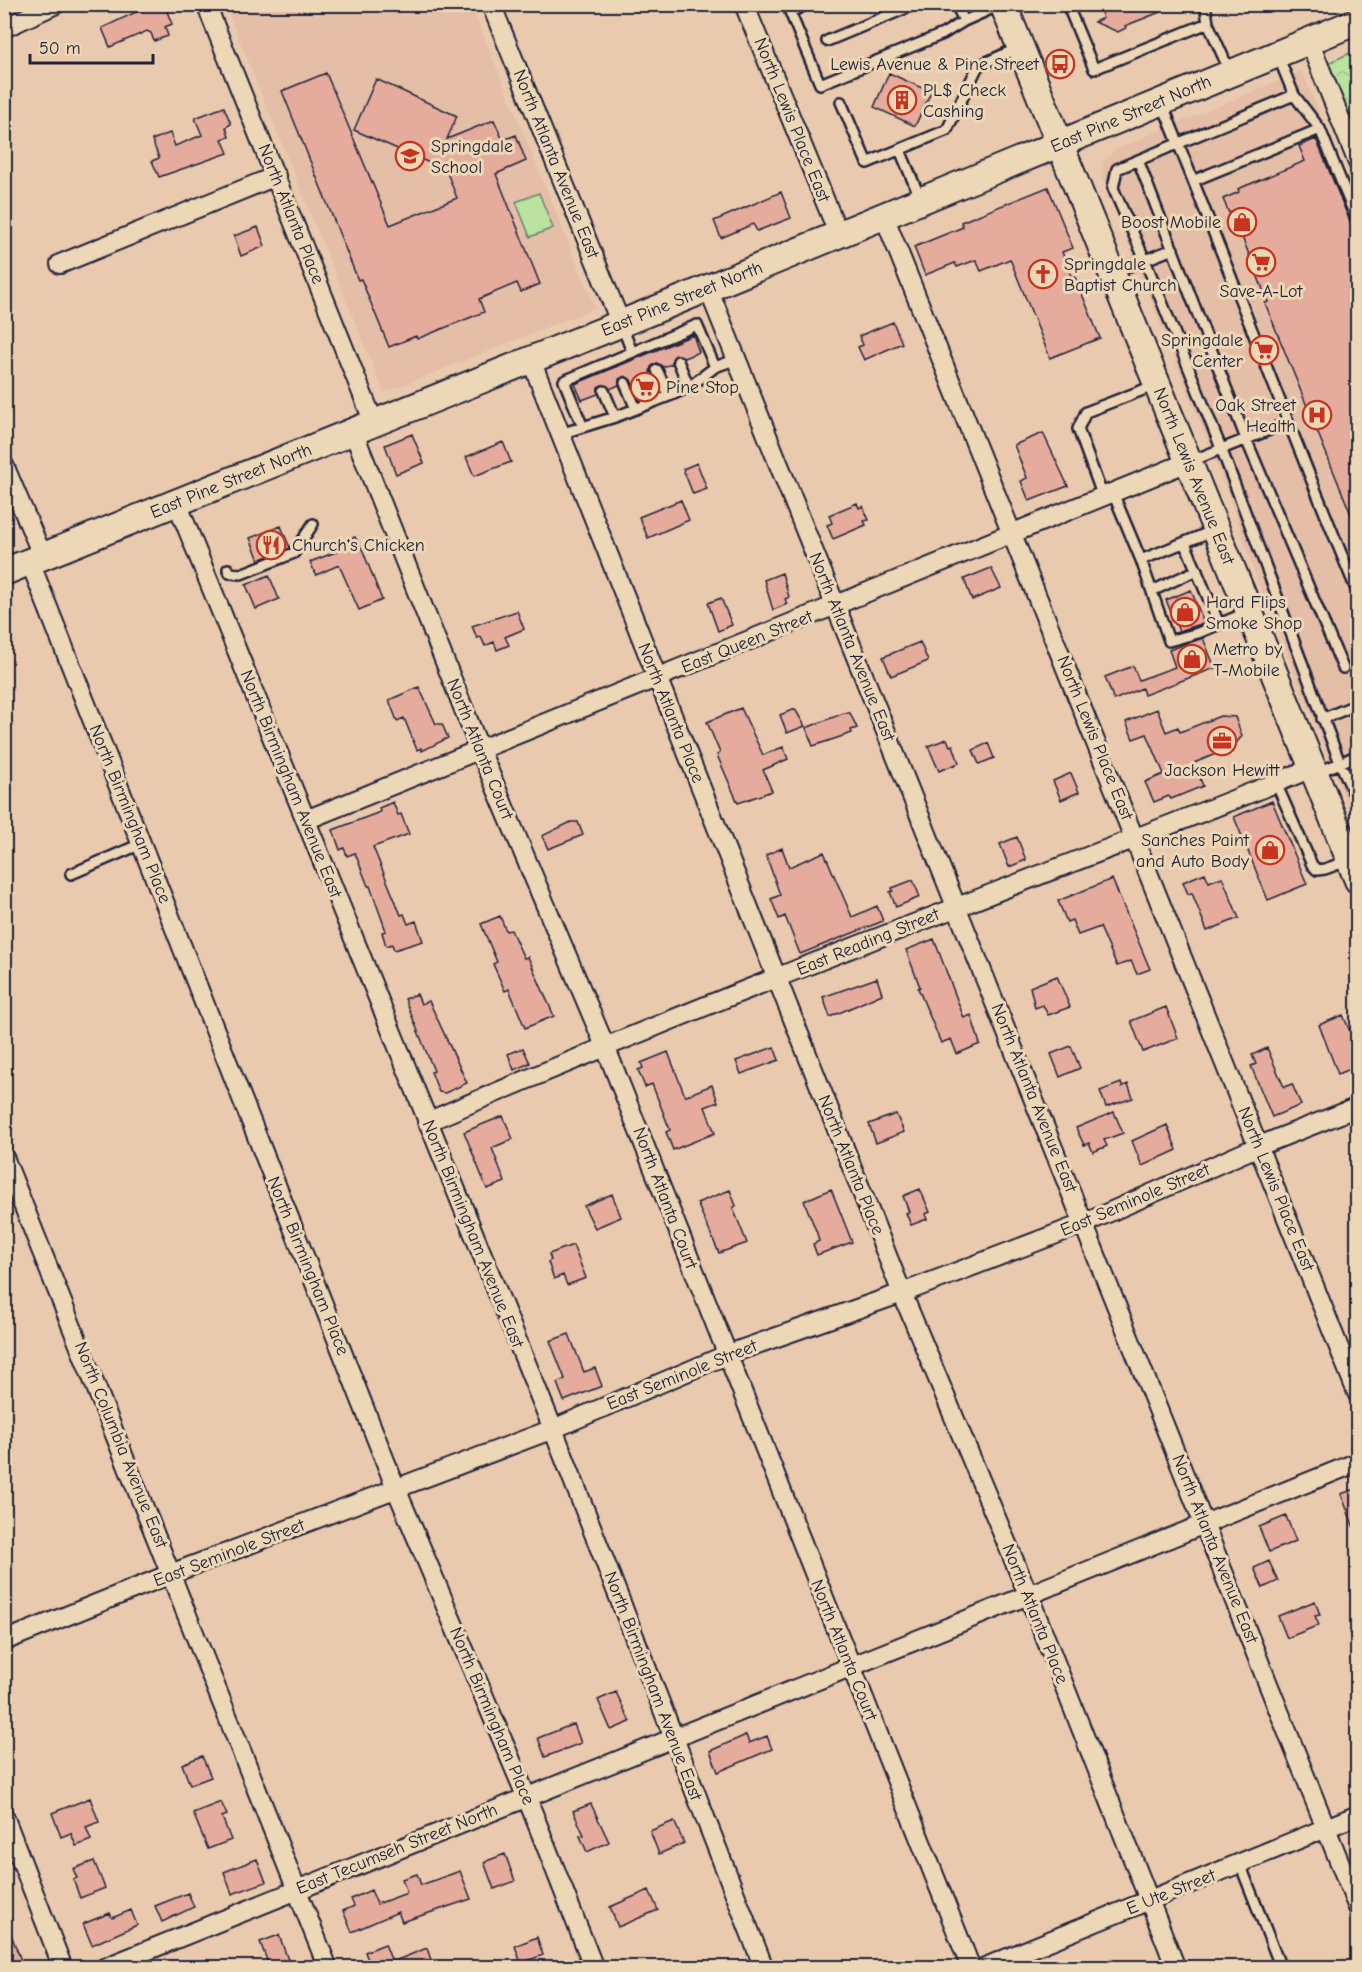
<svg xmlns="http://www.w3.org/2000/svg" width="1362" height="1972" font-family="'Comic Neue',sans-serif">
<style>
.built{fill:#e4bea7}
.forest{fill:url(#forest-crowns);stroke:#6e826d;stroke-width:1.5}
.pitch{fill:#b9e39f;stroke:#6e826d;stroke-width:1.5}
.building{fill:#e5ac9d;stroke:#22223b;stroke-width:1.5}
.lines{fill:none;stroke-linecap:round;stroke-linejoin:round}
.lane-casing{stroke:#22223b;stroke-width:14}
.street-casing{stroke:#22223b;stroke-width:22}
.secondary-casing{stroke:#22223b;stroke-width:30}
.lane{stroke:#ecd7b6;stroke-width:9}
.street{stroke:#ecd7b6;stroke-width:18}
.secondary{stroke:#ecd7b6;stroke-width:26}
.labels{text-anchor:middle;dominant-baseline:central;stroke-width:6;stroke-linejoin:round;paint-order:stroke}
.poi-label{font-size:18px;fill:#22223b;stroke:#ecd7b6;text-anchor:start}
.street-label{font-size:18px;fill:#22223b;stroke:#ecd7b6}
</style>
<defs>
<pattern id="forest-crowns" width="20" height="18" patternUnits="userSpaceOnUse" patternTransform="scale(1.5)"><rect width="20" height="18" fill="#b9e39f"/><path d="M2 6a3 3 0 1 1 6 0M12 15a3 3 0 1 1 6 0" fill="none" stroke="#9fc28a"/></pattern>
</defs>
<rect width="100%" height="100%" fill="#eacaae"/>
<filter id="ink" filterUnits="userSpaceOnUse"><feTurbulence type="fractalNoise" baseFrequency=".0167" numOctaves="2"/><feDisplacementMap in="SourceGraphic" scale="12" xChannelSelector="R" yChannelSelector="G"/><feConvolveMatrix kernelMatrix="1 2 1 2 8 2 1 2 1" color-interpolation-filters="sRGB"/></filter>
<g filter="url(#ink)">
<!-- built -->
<path class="built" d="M225,5H471L595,308L384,393Z
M1302,71L1357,207V830L1257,580L1228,493L1101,176L1104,161L1116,149Z"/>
<!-- forest -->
<path class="forest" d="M1357,50V142L1326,64Z"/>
<!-- pitch -->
<path class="pitch" d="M539,193L553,228L530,237L516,202Z"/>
<!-- building -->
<path class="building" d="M153,4H164L172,24L165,27L168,36L154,41L151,33L147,31L110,47L102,28Z
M1098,4H1178V5L1125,26L1126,28L1118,32L1094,22L1103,18Z
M326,73L390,225L457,198L446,170L354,130L376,79L457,116L447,139L494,120L503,140L516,135L526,161L496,174L540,284L521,292L517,283L479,299L484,312L417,339L416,336L389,347L361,279L358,280L282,91Z
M889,73L931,92L915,126L874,107Z
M224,107L231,124L226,127L229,137L222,139L228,153L159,177L152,161L159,158L152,140L170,133L175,146L202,135L195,118Z
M1316,139L1358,241L1357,529L1265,303L1268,302L1232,212L1229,213L1223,199L1239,192L1238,189L1305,161L1299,146Z
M1048,187L1073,248L1062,252L1072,278L1075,277L1100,338L1050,358L1010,259L981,271L976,260L957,267L955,263L925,275L914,247L963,227L961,222Z
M781,192L791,218L757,231L753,224L721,238L714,221Z
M258,227L265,246L241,256L234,236Z
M893,322L902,343L864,360L858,347L863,345L859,336Z
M693,335L699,352L684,358L676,355L672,364L663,367L657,363L651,367L650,373L658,393L640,400L631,380L625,376L619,379V385L610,389L602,385L598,387V394L582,400L575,384Z
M1043,433L1068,486L1029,501L1021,481L1027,478L1014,445Z
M412,434L424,463L396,474L385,445Z
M503,442L511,462L474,476L466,457Z
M697,463L707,489L693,494L683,469Z
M681,500L689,520L648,538L639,517Z
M857,503L859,508L863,506L869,520L864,521L866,525L833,539L827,525L832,523L829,515Z
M281,526L290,548L259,560L250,538Z
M355,537L363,551L382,600L359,610L339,565L316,575L310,562L346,548L343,542Z
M991,568L1001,588L972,600L964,579Z
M782,573L789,597L785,599L787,604L773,610L764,580Z
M269,575L279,599L256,609L246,585Z
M1191,590L1204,623L1179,631L1166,600Z
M721,598L732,625L718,631L708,603Z
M517,611L524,629L505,637L509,645L497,650L494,642L485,646L481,637L477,638L472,626Z
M1203,638L1215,668L1144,695L1142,688L1114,700L1105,677L1133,666L1139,680L1175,667L1169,650Z
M920,642L928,661L891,676L883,657Z
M419,687L436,724H442L448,738L422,751L421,748L417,750L404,718L397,721L389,700Z
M741,708L763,755L783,747L788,759L763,770L772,791L738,803L717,755L720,753L707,722Z
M795,709L805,726L787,733L780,715Z
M1157,709L1166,732L1178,727L1180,732L1220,716L1235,717L1242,736L1233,747L1194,763L1203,786L1171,799L1169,796L1154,802L1145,782L1164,774L1147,734L1133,739L1126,722Z
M844,713H850L857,728L851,730L852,733L813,746L806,728Z
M947,739L950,746L953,745L959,763L939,771L928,746Z
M988,743L994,758L979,764L973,750Z
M1071,773L1079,792L1061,800L1053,781Z
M1272,801L1307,884L1268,900L1234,817Z
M393,802L398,815L401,814L409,834L373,847L401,915L404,914L408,924L416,921L423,941L394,950L392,944L386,946L382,932L386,931L370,886H368L355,853L347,856L344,848L340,850L333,830L380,812L379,808Z
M571,822H578L583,835L548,849L542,836Z
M1017,837L1026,860L1009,867L1000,844Z
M782,848L789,867L824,852L852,917L877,906L883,921L800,954L785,916L779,919L771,899L780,895L766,855Z
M1205,873L1209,882L1222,877L1239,918L1207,931L1192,893L1188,894L1183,882Z
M1112,879L1150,969L1137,974L1131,961L1117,966L1100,927L1078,935L1072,920L1067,922L1058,901Z
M913,880L920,897L896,907L890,892L893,891L892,888Z
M500,916L506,931L511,930L524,958L528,957L554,1016L525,1028L509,989L505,991L493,964L497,962L481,924Z
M934,939L964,1018L971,1015L980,1044L957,1054L951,1039L941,1043L918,988L920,987L906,950Z
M1057,976L1070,1007L1048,1015L1043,1005L1035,1008L1030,987Z
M877,978L882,994L830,1017L823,997Z
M417,994L421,1004L429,1001L467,1083L445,1093L439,1092L431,1072L434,1071L405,999Z
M1166,1007L1178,1038L1143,1052L1131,1021Z
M1343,1015L1358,1050V1066L1338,1074L1319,1025Z
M1071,1046L1080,1068L1060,1077L1051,1054Z
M774,1047L779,1060L741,1074L736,1061Z
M523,1048L530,1063L514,1070L508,1054Z
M1267,1048L1284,1087L1292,1084L1301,1105L1272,1117L1251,1066L1256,1064L1252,1055Z
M668,1052L685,1096L712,1085L718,1102L705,1107L715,1133L673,1150L666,1132L670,1130L652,1084L645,1087L638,1070L643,1068L641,1063Z
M1121,1083L1122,1087L1128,1084L1133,1098L1106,1107L1100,1091Z
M1114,1112L1123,1133L1104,1140L1107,1146L1093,1152L1089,1143L1084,1145L1076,1128Z
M896,1114L904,1132L876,1143L869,1124Z
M503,1116L513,1139L492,1148L505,1182L487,1189L464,1132Z
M1167,1125L1177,1150L1142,1166L1132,1141Z
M831,1189L852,1242L817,1255L813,1244L819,1241L817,1233L804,1201Z
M920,1189L930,1212L925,1214L927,1219L911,1225L906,1213L909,1212L903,1196Z
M730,1190L736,1206L733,1208L747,1243L719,1253L697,1203Z
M612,1194L621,1217L595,1228L584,1206Z
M573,1245L586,1278L567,1285L563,1275L554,1279L548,1262L551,1260L549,1254Z
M569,1334L584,1372L595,1368L602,1386L564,1401L557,1383L565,1379L550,1341Z
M1358,1488V1533H1356L1341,1494Z
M1286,1516L1296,1541L1269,1552L1259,1527Z
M1269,1561L1278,1581L1263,1588L1254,1568Z
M1315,1601L1320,1615L1315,1616L1319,1625L1287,1638L1278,1616Z
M616,1692L630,1722L611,1730L598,1700Z
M574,1724L581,1743L545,1757L538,1738Z
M746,1735L749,1743L767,1736L772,1749L718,1772L710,1751Z
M202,1756L211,1777L190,1785L182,1764Z
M90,1798L99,1822L86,1827L91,1840L76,1846L71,1833L61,1837L52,1813Z
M221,1802L227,1815L222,1817L231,1840L208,1849L193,1813Z
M591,1804L609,1842L587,1852L580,1836L584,1835L573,1811Z
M674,1821L684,1843L659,1854L650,1831Z
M505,1854L515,1881L494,1889L484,1862Z
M257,1859L266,1882L232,1894L224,1872Z
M94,1861L105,1888L80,1898L73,1879L77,1878L73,1869Z
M460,1871L471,1899L402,1922L398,1912L352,1932L343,1911L354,1906L351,1899L371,1890L377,1904L407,1893L402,1879L417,1874L421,1885Z
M649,1890L658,1910L618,1927L610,1907Z
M188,1893L194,1907L162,1922L155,1906Z
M131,1910L137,1925L92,1945L83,1924L110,1913L112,1918Z
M5,1919L24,1968H4Z
M279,1935L291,1968H270L260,1942Z
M537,1937L543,1955L521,1963L515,1946Z
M385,1944L392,1962L427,1948L431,1960L413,1968H371L365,1952Z"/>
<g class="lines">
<!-- lane casing -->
<g class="lane-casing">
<path id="lane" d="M808,4L790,12L820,84L943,34L964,21L1000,5
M956,4L964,21
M1067,4L1094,69L1208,23L1230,72
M1205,4L1208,23
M827,41L916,4
M841,102L867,163L947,130L978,66L1018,48
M1162,103C1228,266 1290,431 1358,594
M1320,129L1358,223
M900,150L920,198
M1138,160L1246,439L1343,668
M1195,180L1320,129L1294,95L1278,56
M1173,249L1145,260L1221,448L1340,763L1358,755
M1114,272L1145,260L1113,188L1117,169L1294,95
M622,326L632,352
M678,361L689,387
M657,370L669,396
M625,383L636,409
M604,391L615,417
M582,425L564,381L697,325L715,367
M560,434L615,417L669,396L689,387L715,367L737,359
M1191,461L1287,423
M1113,493L1141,560
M1103,497L1078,429L1086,412L1156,385
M1215,530L1141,560L1169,641L1198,633L1248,612
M1185,543L1219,624
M228,569L230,573L241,574L294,553L313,524
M1152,591L1197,570
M1322,719L1358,704
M1316,773L1340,763L1358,803
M1276,783L1312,865L1317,870L1325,869L1347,861
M71,874L141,844
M1240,1864L1281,1968"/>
</g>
<!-- street casing -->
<g class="street-casing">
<path id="street" d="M206,4L374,423
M491,4L621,324
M744,4L839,235
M4,28L56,4
M1309,41L1358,163
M884,216L1358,1395
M60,264L276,176
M708,288L1358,1908
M531,360L902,1293L1028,1594L1176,1968
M353,431L480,750L605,1046L971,1968
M4,465L43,557
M177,503L553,1429L764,1968
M30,562L397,1491L527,1798L594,1968
M306,820L1188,462
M427,1122C601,1047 778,976 955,908C1074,861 1194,817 1312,768
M4,1157L328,1968
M4,1641L173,1573L553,1429L726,1355L902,1293L1085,1223L1259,1146L1358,1107
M4,1816L63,1968
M104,1968L1358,1462
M983,1968L1358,1815"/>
</g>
<!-- secondary casing -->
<g class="secondary-casing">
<path id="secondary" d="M1003,4L1358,880
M4,572L667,305L1358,21"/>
</g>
<!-- lane -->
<use href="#lane" class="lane"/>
<!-- street -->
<use href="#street" class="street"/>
<!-- secondary -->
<use href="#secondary" class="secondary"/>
</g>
</g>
<!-- icons -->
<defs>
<g id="bus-ring" transform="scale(1.5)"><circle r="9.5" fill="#ecd7b6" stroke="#c8321e" stroke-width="1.5"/><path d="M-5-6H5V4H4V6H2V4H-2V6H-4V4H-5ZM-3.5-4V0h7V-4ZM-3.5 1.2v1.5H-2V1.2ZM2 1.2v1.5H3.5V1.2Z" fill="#c8321e"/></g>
<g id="building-ring" transform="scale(1.5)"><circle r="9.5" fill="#ecd7b6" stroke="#c8321e" stroke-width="1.5"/><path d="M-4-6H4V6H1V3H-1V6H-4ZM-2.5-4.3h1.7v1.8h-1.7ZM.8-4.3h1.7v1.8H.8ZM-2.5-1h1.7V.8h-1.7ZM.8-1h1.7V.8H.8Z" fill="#c8321e"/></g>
<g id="school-ring" transform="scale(1.5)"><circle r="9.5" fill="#ecd7b6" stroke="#c8321e" stroke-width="1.5"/><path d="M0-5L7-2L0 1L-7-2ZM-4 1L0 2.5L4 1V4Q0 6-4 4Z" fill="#c8321e"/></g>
<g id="shop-ring" transform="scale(1.5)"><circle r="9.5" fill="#ecd7b6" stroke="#c8321e" stroke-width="1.5"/><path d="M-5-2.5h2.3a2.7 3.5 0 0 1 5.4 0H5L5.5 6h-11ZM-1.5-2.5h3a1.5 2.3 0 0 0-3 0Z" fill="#c8321e"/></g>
<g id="supermarket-ring" transform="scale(1.5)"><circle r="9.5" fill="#ecd7b6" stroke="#c8321e" stroke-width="1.5"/><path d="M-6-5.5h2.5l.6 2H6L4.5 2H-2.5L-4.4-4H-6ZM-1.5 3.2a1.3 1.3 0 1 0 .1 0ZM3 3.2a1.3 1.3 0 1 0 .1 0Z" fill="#c8321e"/></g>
<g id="church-ring" transform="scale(1.5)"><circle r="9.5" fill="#ecd7b6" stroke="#c8321e" stroke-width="1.5"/><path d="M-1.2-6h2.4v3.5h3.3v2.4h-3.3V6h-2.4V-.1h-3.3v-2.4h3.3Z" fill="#c8321e"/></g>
<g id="hospital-ring" transform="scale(1.5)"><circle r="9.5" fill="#ecd7b6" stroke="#c8321e" stroke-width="1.5"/><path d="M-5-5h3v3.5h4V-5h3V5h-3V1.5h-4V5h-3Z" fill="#c8321e"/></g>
<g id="restaurant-ring" transform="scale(1.5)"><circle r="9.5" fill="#ecd7b6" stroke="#c8321e" stroke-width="1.5"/><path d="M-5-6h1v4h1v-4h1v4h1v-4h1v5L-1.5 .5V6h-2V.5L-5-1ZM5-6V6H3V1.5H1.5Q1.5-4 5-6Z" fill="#c8321e"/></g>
<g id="office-ring" transform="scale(1.5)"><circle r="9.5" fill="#ecd7b6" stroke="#c8321e" stroke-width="1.5"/><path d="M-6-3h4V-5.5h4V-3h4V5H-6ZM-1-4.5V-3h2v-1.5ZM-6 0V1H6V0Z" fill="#c8321e"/></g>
</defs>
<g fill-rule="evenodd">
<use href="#bus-ring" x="1060" y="64"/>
<use href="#building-ring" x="902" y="100"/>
<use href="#school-ring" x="410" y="156"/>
<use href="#shop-ring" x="1242" y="222"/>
<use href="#supermarket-ring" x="1261" y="262"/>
<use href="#church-ring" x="1043" y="274"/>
<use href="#supermarket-ring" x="1264" y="350"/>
<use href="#supermarket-ring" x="645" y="387"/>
<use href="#hospital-ring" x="1317" y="415"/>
<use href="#restaurant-ring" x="271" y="545"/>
<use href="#shop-ring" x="1185" y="612"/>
<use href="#shop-ring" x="1192" y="659"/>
<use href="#office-ring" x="1222" y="741"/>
<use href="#shop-ring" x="1270" y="850"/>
</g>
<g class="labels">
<!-- poi labels -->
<g class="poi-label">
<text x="1039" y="64" text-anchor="end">Lewis Avenue &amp; Pine Street</text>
<text x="923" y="90">PL$ Check<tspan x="923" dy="21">Cashing</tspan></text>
<text x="431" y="146">Springdale<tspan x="431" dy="21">School</tspan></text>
<text x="1221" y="222" text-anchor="end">Boost Mobile</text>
<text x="1064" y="264">Springdale<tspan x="1064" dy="21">Baptist Church</tspan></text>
<text x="1261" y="291" text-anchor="middle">Save-A-Lot</text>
<text x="1243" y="340" text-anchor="end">Springdale<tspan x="1243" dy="21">Center</tspan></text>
<text x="666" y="387">Pine Stop</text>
<text x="1296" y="405" text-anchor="end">Oak Street<tspan x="1296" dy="21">Health</tspan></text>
<text x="292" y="545">Church's Chicken</text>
<text x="1206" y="602">Hard Flips<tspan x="1206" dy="21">Smoke Shop</tspan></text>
<text x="1213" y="649">Metro by<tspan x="1213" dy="21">T-Mobile</tspan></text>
<text x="1222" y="770" text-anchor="middle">Jackson Hewitt</text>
<text x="1249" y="840" text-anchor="end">Sanches Paint<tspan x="1249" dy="21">and Auto Body</tspan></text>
</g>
<!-- street labels -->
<g class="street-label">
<text transform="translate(1131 114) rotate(-23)">East Pine Street North</text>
<text transform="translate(792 120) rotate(68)">North Lewis Place East</text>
<text transform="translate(556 164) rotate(68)">North Atlanta Avenue East</text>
<text transform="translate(291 214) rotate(68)">North Atlanta Place</text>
<text transform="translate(682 299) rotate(-22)">East Pine Street North</text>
<text transform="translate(1194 476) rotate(68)">North Lewis Avenue East</text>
<text transform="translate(231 481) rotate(-22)">East Pine Street North</text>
<text transform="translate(747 642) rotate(-22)">East Queen Street</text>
<text transform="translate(852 647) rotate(68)">North Atlanta Avenue East</text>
<text transform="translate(671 713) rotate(68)">North Atlanta Place</text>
<text transform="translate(1095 738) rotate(68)">North Lewis Place East</text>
<text transform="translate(480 749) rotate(68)">North Atlanta Court</text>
<text transform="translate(291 784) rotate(68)">North Birmingham Avenue East</text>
<text transform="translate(130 814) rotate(68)">North Birmingham Place</text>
<text transform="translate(868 942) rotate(-22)">East Reading Street</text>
<text transform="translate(1034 1098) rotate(68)">North Atlanta Avenue East</text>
<text transform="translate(851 1165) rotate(68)">North Atlanta Place</text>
<text transform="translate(1276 1189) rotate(68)">North Lewis Place East</text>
<text transform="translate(665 1198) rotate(69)">North Atlanta Court</text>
<text transform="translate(1135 1200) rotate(-23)">East Seminole Street</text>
<text transform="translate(473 1234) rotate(68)">North Birmingham Avenue East</text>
<text transform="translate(308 1266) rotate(68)">North Birmingham Place</text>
<text transform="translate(682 1375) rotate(-22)">East Seminole Street</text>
<text transform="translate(121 1445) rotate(68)">North Columbia Avenue East</text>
<text transform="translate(1215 1549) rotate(68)">North Atlanta Avenue East</text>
<text transform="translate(229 1553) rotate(-21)">East Seminole Street</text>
<text transform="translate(1035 1614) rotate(68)">North Atlanta Place</text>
<text transform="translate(844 1650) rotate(68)">North Atlanta Court</text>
<text transform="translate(653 1686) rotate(69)">North Birmingham Avenue East</text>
<text transform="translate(492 1716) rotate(67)">North Birmingham Place</text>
<text transform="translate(397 1849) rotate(-22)">East Tecumseh Street North</text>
<text transform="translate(1171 1892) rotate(-22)">E Ute Street</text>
</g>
</g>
<!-- margin -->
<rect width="1362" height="1972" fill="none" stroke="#ecd7b6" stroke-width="24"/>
<rect x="12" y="12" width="1338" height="1948" fill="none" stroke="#22223b" stroke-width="2" filter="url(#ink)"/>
<!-- scale -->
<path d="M30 54v9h123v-9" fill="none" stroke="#22223b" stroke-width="3"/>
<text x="39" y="54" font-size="18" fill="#22223b" stroke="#ecd7b6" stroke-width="4.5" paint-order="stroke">50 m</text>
</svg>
